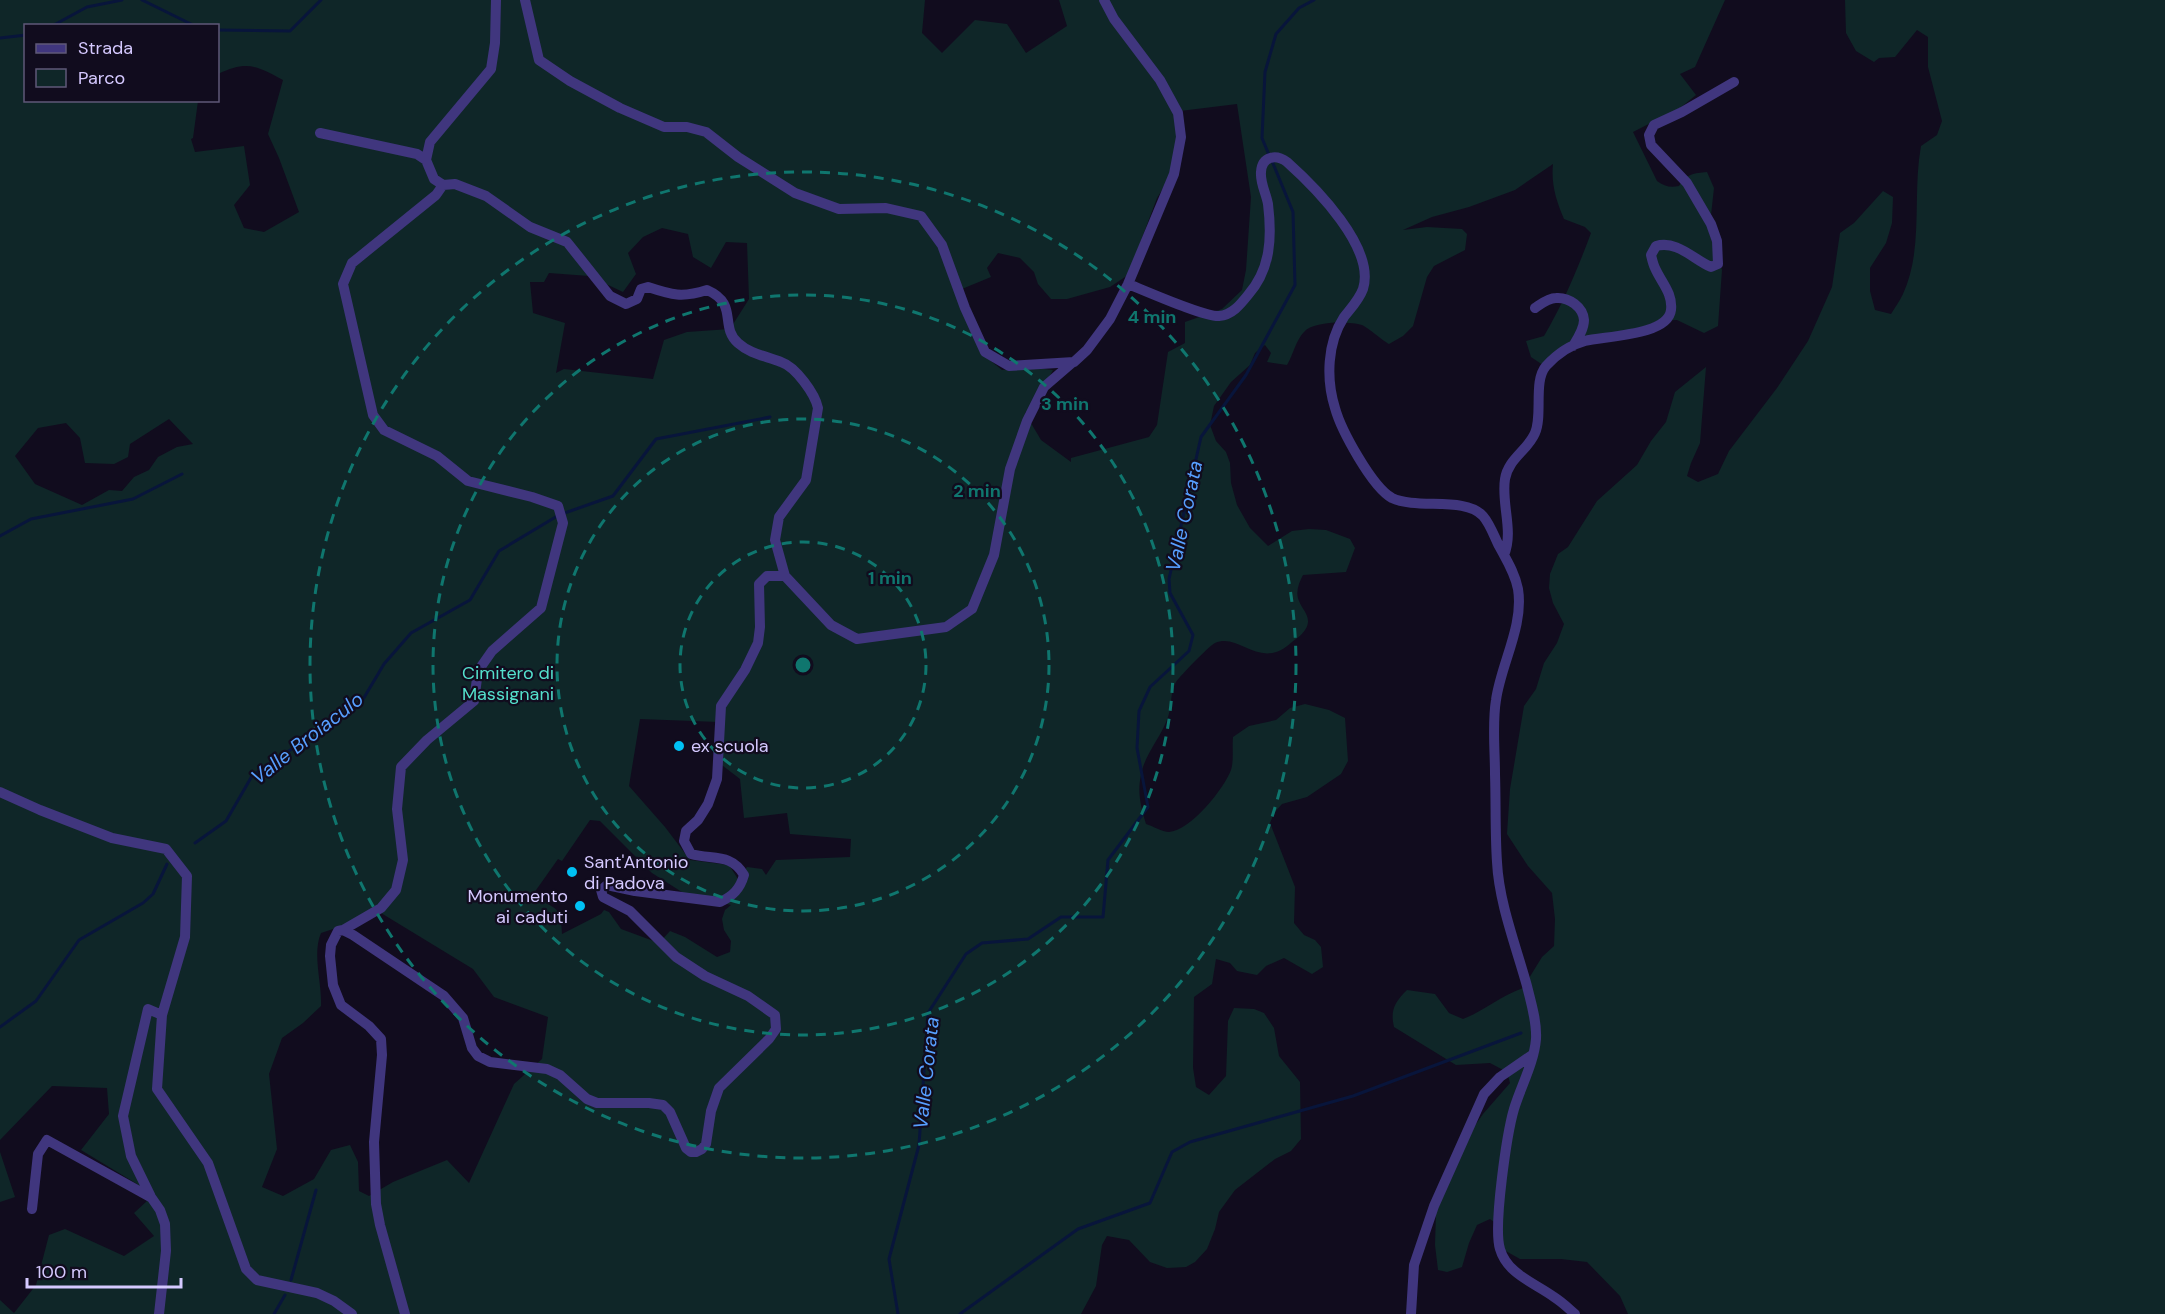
<svg xmlns="http://www.w3.org/2000/svg" width="2165" height="1314" font-family="'DM Sans',sans-serif">
<style>
.green{fill:#0f2628;fill-rule:evenodd}
.lines{fill:none;stroke-linecap:round;stroke-linejoin:round}
.stream{stroke:#08153b;stroke-width:3}
.minor{stroke:#40367e;stroke-width:10}
.ring{fill:none;stroke:#0f766e;stroke-width:3;stroke-dasharray:10 8}
.poi-dot{fill:#00c1f4;stroke:#110c1e;stroke-width:2}
.labels{text-anchor:middle;dominant-baseline:central;stroke-width:4.5;stroke-linejoin:round;paint-order:stroke}
.park-label{font-size:18px;fill:#54e0cc;stroke:#110c1e}
.poi-label{font-size:18px;fill:#d5c9ff;stroke:#110c1e;text-anchor:start}
.water-label{font-size:20px;font-style:italic;fill:#579fff;stroke:#110c1e}
.centre{fill:#0f766e;stroke:#110c1e;stroke-width:3}
.ring-label{font-size:18px;text-anchor:middle;font-weight:bold;fill:#0f766e;stroke:#110c1e;stroke-width:4.5;stroke-linejoin:round;paint-order:stroke}
</style>
<rect width="100%" height="100%" fill="#110c1e"/>
<!-- green -->
<path class="green" d="M0,0H925L922,33L942,53L975,20L1007,24L1026,53L1067,26L1059,0H1725L1695,67L1680,74L1696,95L1680,108L1633,132L1657,181C1664,186 1670,188 1679,186C1686,174 1694,173 1707,172L1714,188L1709,233L1722,270L1718,326L1704,333L1677,320L1657,321L1614,340L1581,345L1546,367L1531,357L1526,341L1544,336C1563,304 1578,268 1591,233L1585,227L1564,219C1556,200 1551,184 1553,164L1515,190L1469,207L1432,217L1403,230L1427,227L1462,229L1467,234L1465,250L1434,266L1427,277L1413,326L1403,336L1389,344C1382,340 1367,327 1362,325C1349,321 1313,321 1304,332C1296,340 1293,355 1287,365L1267,362L1271,353L1265,345L1255,353L1250,365L1231,382L1214,406L1210,425L1216,441L1226,452L1230,463L1231,483L1237,505L1250,528L1268,546L1292,531L1309,529L1326,530L1350,539L1355,548L1346,572L1303,575C1299,583 1295,592 1299,601C1303,611 1313,618 1305,630C1302,635 1296,639 1292,642C1260,672 1240,632 1215,643C1210,645 1180,676 1176,682C1170,692 1172,706 1168,717C1161,738 1145,753 1141,775C1137,793 1141,807 1146,824C1153,826 1162,832 1169,832C1190,831 1224,789 1231,770C1234,761 1232,747 1233,737L1249,726L1276,720L1290,708L1305,704L1329,710L1345,718L1348,761L1341,774L1307,797L1282,804L1274,813L1270,823L1295,887L1294,923L1304,935L1315,940L1321,947L1323,967L1312,974L1284,958L1266,966L1257,975L1237,971L1230,963L1216,959L1212,984L1194,997L1193,1068L1196,1087L1209,1095L1226,1076L1228,1021L1234,1008L1254,1009L1264,1013L1274,1028L1279,1056L1300,1082L1301,1139L1291,1151L1275,1159L1235,1190L1219,1212L1215,1229L1207,1249L1195,1262L1186,1267L1167,1268L1150,1262L1129,1240L1107,1236L1102,1245L1096,1286L1081,1314H0V1300L14,1313L36,1285L49,1235L65,1229L124,1256L154,1236L134,1213L147,1201L137,1184L81,1150L109,1114L107,1088L52,1086L0,1140ZM26,26H218V74C247,60 257,66 283,80L268,134L279,158L299,212L264,232L244,228L234,205L250,185L244,146L195,152L191,139L193,138L198,101L26,100ZM1237,104L1251,197L1246,270L1242,290L1222,309L1185,322V343L1168,352L1157,425L1149,437L1071,458V462L1041,440L1025,413L1038,399L1053,370L1027,367L1002,370L980,352L957,291L991,277L987,268L998,253L1020,258L1034,272L1038,284L1051,299H1067L1110,287L1128,275L1157,198L1175,169L1180,111ZM662,228L688,234L693,257L711,268L726,242L747,243L749,299L730,329L687,332L664,340L653,379L564,369L556,373L565,323L533,313L530,282H544L549,273L589,276L623,292L636,274L628,253L643,237ZM169,419L193,444L177,447L158,457L149,470L134,477L122,491L109,490L82,505L35,484L15,456L38,428L66,423L80,438L85,463L114,464L128,457L130,444ZM640,719L719,722L714,759L740,779L744,818L787,813L790,834L851,839L850,857L776,860L766,875L762,869L747,867L738,879L729,865L690,860L665,827L629,786ZM590,820L600,821L652,873L685,894L731,905L725,910L722,919L724,930L731,941L730,952L717,957L685,937L670,931L659,943L621,929L609,912L604,910L601,914L562,934C561,900 553,913 534,893L558,859L562,861ZM381,913L473,969L494,997L548,1017L542,1059L514,1084L469,1183L447,1160L393,1182L369,1196L359,1191L358,1162L350,1145L331,1150L314,1179L283,1196L262,1187L277,1149L269,1074L282,1038L303,1023L321,1006C322,982 312,954 321,933Z
M1845,0H2165V1314H1628L1620,1296L1587,1262L1561,1259H1520L1504,1250L1494,1222L1490,1219L1477,1225L1469,1243L1462,1267L1447,1272L1438,1270L1435,1245L1436,1213L1467,1137L1483,1114L1510,1083L1507,1072L1490,1063L1456,1065L1394,1027C1390,1010 1395,1002 1407,990L1435,994L1449,1013L1463,1019C1486,1010 1500,996 1523,988L1542,957L1554,946L1555,919L1552,893L1528,866L1507,834L1510,789L1524,706L1536,689L1544,663L1557,643L1564,624L1553,603L1549,588L1550,574L1558,554L1568,547L1597,501L1637,465L1651,441L1666,422L1675,392L1706,367L1700,443L1691,463L1687,476L1698,482L1718,474L1729,451L1777,388L1808,341L1832,287L1840,233L1854,223L1883,191L1893,197L1892,223L1886,243L1870,268V291L1875,310L1891,314C1895,307 1900,301 1903,294C1924,248 1912,195 1921,146L1937,135L1942,121L1928,67V37L1917,30L1895,57L1879,58L1874,62L1856,51L1846,33Z
M0,1152L15,1197L0,1202Z"/>
<g class="lines">
<!-- stream -->
<path class="stream" d="M142,0L195,26
M52,26L87,7L122,0
M218,30L290,31L321,0
M0,38L26,35
M1269,155L1262,138L1265,72L1276,34L1299,8L1314,0
M0,536L31,519L133,499L182,474
M195,843L226,821L252,776L362,701L384,664L411,633L470,600L499,551L559,515L613,496L656,439L770,417
M0,1027L36,1001L79,940L143,903L153,894L167,864
M291,1280L316,1190
M274,1314L285,1295
M898,1314L889,1259L919,1145L928,1013L966,954L982,943L1028,939L1061,917H1103L1108,860L1148,807L1137,748L1139,711L1150,687L1189,651L1193,635L1170,593L1169,579L1201,437L1246,375L1295,285L1293,212L1272,161
M960,1314L1078,1229L1150,1203L1172,1152L1190,1142L1353,1096L1521,1033"/>
<!-- minor -->
<path class="minor" d="M525,0L539,60L570,81L620,108L664,127H687L706,132L738,157L795,193L839,209L886,208L921,216L942,245L965,308L985,352L1009,366L1074,362L1087,350L1110,319L1128,284L1174,174L1181,137L1178,113L1160,80L1114,19L1104,0
M320,133L417,154L426,160L434,179L443,185
M426,160L430,142L491,69L495,43L496,0
M443,185L455,184L486,196L530,227L567,242L610,296L626,304L637,299L641,289L648,287C672,295 682,298 707,290C739,304 719,326 738,343C750,354 766,356 781,362C796,367 815,394 818,408L806,480L779,517L775,540L785,576
M1128,284C1146,291 1204,317 1219,316C1232,315 1240,305 1248,295C1271,269 1272,237 1268,204C1266,193 1260,183 1261,172C1262,156 1276,154 1287,162C1315,187 1376,248 1363,289C1359,300 1351,308 1344,317C1327,343 1326,379 1335,408C1341,430 1372,487 1392,498C1417,510 1465,496 1483,516C1490,524 1494,536 1499,546C1506,559 1515,573 1518,589C1524,626 1501,664 1496,700C1492,724 1495,750 1495,774C1496,803 1495,833 1497,862C1499,903 1516,946 1527,986C1531,1003 1537,1021 1536,1039C1534,1063 1521,1086 1514,1109C1507,1133 1493,1227 1500,1249C1507,1274 1535,1283 1554,1297C1562,1302 1568,1308 1575,1314
M1535,308C1541,304 1548,298 1556,298C1569,297 1583,307 1584,320C1584,329 1578,338 1573,346
M1504,555C1514,531 1501,504 1505,479C1508,459 1528,450 1535,433C1543,415 1533,381 1546,366C1556,355 1570,345 1585,341C1604,336 1668,336 1671,310C1673,293 1661,282 1655,268C1653,264 1652,259 1651,255L1656,246C1677,240 1693,259 1711,267L1718,264L1717,241L1711,224L1687,183L1651,145L1649,135L1654,125L1682,112L1734,82
M785,576L831,625L857,639L946,627L972,609L994,555L1010,469L1027,421L1044,387L1073,362
M0,792L40,810L112,838L166,849L187,876L185,937L162,1015
M343,930L381,908L396,890L403,860L397,809L401,767L427,740L474,701L478,671L492,651L541,608L563,523L558,506L532,497L468,481L437,456L384,430L373,415L343,284L352,263L436,195L443,185
M32,1209L38,1154L47,1140L150,1197
M159,1314L166,1251L165,1224L160,1210L151,1197L131,1156L123,1116L148,1009L162,1015L157,1089L208,1163L246,1269L257,1280L317,1293L334,1301L352,1314
M405,1314L380,1225L376,1204L374,1142L382,1055L381,1039L369,1026L341,1005L333,985L330,956L331,945L338,931L343,930L353,935L444,996L463,1018L472,1048L478,1056L490,1062L547,1069L560,1075L587,1099L597,1103H649L663,1105L670,1112L686,1148L691,1152H696L702,1149L706,1144L711,1111L719,1088L769,1039L776,1029L775,1015L748,996L705,976L676,957L630,911L603,897L601,890L607,885L635,891L720,902C733,896 740,889 744,875C731,853 713,860 691,854L684,841L686,831L698,820L708,804L717,779L721,706L745,670L758,643L760,627L759,584L767,576H785
M1411,1314L1414,1265L1434,1206L1484,1094L1500,1077L1532,1055"/>
</g>
<!-- distance rings -->
<g class="ring">
<circle cx="803" cy="665" r="123"/>
<circle cx="803" cy="665" r="246"/>
<circle cx="803" cy="665" r="370"/>
<circle cx="803" cy="665" r="493"/>
</g>
<!-- markers -->
<g class="poi-dot">
<circle cx="679" cy="746" r="6"/>
<circle cx="572" cy="872" r="6"/>
<circle cx="580" cy="906" r="6"/>
</g>
<g class="labels">
<!-- park labels -->
<g class="park-label">
<text x="508" y="673">Cimitero di<tspan x="508" dy="21">Massignani</tspan></text>
</g>
<!-- poi labels -->
<g class="poi-label">
<text x="691" y="746">ex scuola</text>
<text x="584" y="862">Sant'Antonio<tspan x="584" dy="21">di Padova</tspan></text>
<text x="568" y="896" text-anchor="end">Monumento<tspan x="568" dy="21">ai caduti</tspan></text>
</g>
<!-- water labels -->
<g class="water-label">
<text transform="translate(1184 516) rotate(-78)">Valle Corata</text>
<text transform="translate(307 738) rotate(-38)">Valle Broiaculo</text>
<text transform="translate(926 1073) rotate(-84)">Valle Corata</text>
</g>
</g>
<circle cx="803" cy="665" r="9" class="centre"/>
<g class="ring-label">
<text x="1152" y="323">4 min</text>
<text x="1065" y="410">3 min</text>
<text x="977" y="497">2 min</text>
<text x="890" y="584">1 min</text>
</g>
<!-- legend -->
<rect x="24" y="24" width="195" height="78" fill="#110c1e" stroke="#5f5878" stroke-width="1.5"/>
<rect x="36" y="44" width="30" height="9" fill="#40367e" stroke="#5f5878" stroke-width="1.5"/>
<text x="78" y="54" font-size="18" fill="#d5c9ff">Strada</text>
<rect x="36" y="69" width="30" height="18" fill="#0f2628" stroke="#5f5878" stroke-width="1.5"/>
<text x="78" y="84" font-size="18" fill="#d5c9ff">Parco</text>
<!-- scale -->
<path d="M27 1278v9h154v-9" fill="none" stroke="#d5c9ff" stroke-width="3"/>
<text x="36" y="1278" font-size="18" fill="#d5c9ff" stroke="#110c1e" stroke-width="4.5" paint-order="stroke">100 m</text>
</svg>
